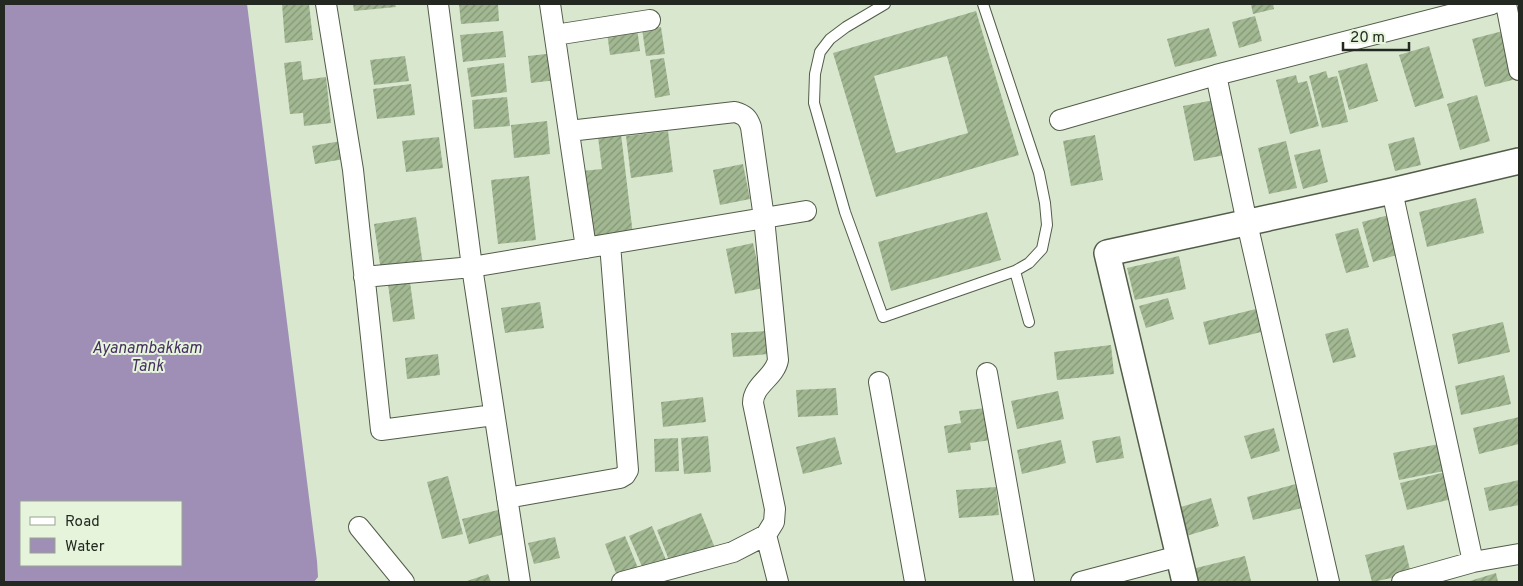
<svg xmlns="http://www.w3.org/2000/svg" width="1523" height="586" font-family="Overpass,sans-serif">
<style>
.water{fill:#9f8fb6;fill-rule:evenodd}
.building{fill:url(#building-hatch);fill-rule:evenodd}
.lines{fill:none;stroke-linecap:round;stroke-linejoin:round}
.service-casing{stroke:#525d49;stroke-width:12}
.minor-casing{stroke:#525d49;stroke-width:22}
.tertiary-casing{stroke:#525d49;stroke-width:28}
.service{stroke:#fff;stroke-width:10}
.minor{stroke:#fff;stroke-width:20}
.tertiary{stroke:#fff;stroke-width:25}
.labels{text-anchor:middle;dominant-baseline:central;stroke-width:4;stroke-linejoin:round;paint-order:stroke}
.water-label{font-size:16px;font-style:italic;fill:#462f62;stroke:#e6f4dc}
</style>
<defs>
<pattern id="building-hatch" width="6" height="6" patternUnits="userSpaceOnUse" patternTransform="scale(1.25)"><rect width="6" height="6" fill="#a2b892"/><path d="M-1 1l2-2M0 6l6-6M5 7l2-2" fill="none" stroke="#849677"/></pattern>
</defs>
<rect width="100%" height="100%" fill="#d9e7cf"/>
<!-- water -->
<path class="water" d="M4,4H247L317,561L318,577L314,582H4ZM21,502H181V565H21Z"/>
<!-- building -->
<path class="building" d="M282,4H309L313,40L285,43Z
M353,4H395L396,7L354,11Z
M459,4H498L499,21L461,24Z
M1251,4H1273L1274,9L1253,14Z
M976,11L1019,155L876,197L833,53ZM947,56L968,133L896,153L874,76Z
M1255,16L1262,41L1239,48L1232,22Z
M661,27L665,54L646,56L642,29Z
M637,28L640,51L610,55L607,32Z
M1209,28L1217,56L1175,67L1167,39Z
M503,31L506,57L463,62L460,35Z
M1503,31L1516,79L1485,87L1472,39Z
M1429,46L1444,98L1415,107L1399,55Z
M555,53L557,80L531,83L528,56Z
M405,56L409,81L374,85L370,60Z
M664,58L670,95L655,98L650,60Z
M301,61L303,80L326,77L331,123L304,126L303,113L290,114L284,63Z
M504,63L507,92L471,97L467,68Z
M1367,63L1378,101L1349,110L1338,71Z
M1326,71L1328,78L1337,76L1348,122L1322,128L1309,76Z
M1296,75L1298,83L1307,81L1319,126L1290,134L1276,80Z
M411,84L415,115L377,119L373,89Z
M1477,95L1490,141L1460,150L1447,104Z
M507,97L510,126L474,129L472,100Z
M1214,100L1225,155L1194,161L1183,106Z
M547,121L550,154L514,158L511,125Z
M668,131L673,172L631,178L626,136Z
M621,134L633,235L590,240L582,171L602,169L598,137Z
M1095,135L1103,180L1071,186L1063,141Z
M439,137L443,168L406,172L402,141Z
M1414,137L1421,165L1395,171L1388,144Z
M347,140L350,158L315,164L312,146Z
M1286,141L1297,188L1269,194L1258,148Z
M1320,149L1328,182L1303,189L1294,155Z
M743,164L750,199L720,205L713,170Z
M529,176L536,240L498,244L491,180Z
M1476,198L1484,233L1427,247L1419,212Z
M987,212L1001,260L891,291L878,242Z
M1389,215L1400,254L1373,262L1362,222Z
M416,217L423,265L381,271L374,224Z
M1358,228L1369,267L1346,273L1335,234Z
M753,243L763,288L735,294L726,249Z
M1179,256L1186,289L1135,300L1127,268Z
M410,282L415,319L393,322L388,284Z
M1168,298L1174,319L1146,328L1139,306Z
M540,302L544,328L505,333L501,308Z
M1256,309L1261,332L1209,345L1203,322Z
M1503,322L1510,352L1458,364L1452,334Z
M1348,328L1356,357L1333,363L1325,334Z
M767,331L769,354L733,357L731,333Z
M1111,345L1114,374L1057,380L1054,352Z
M438,354L440,375L407,379L405,358Z
M1504,375L1511,404L1461,415L1455,386Z
M836,388L838,415L798,417L796,390Z
M1058,391L1064,419L1017,429L1011,401Z
M703,397L706,422L663,427L661,402Z
M986,408L991,440L970,443L971,450L948,453L944,426L961,423L959,411Z
M1519,417V444L1479,454L1473,428Z
M1274,428L1280,451L1251,459L1244,436Z
M708,436L711,472L684,474L681,438Z
M1120,436L1124,458L1096,463L1092,441Z
M835,437L842,464L803,474L796,447Z
M678,438L679,471L655,472L654,439Z
M1061,440L1066,463L1022,474L1017,450Z
M1444,443L1449,470L1399,480L1393,453Z
M1450,471L1456,498L1407,510L1400,483Z
M448,476L463,534L442,539L427,482Z
M1519,480V505L1489,511L1484,488Z
M1296,484L1302,508L1253,520L1247,497Z
M996,487L999,515L959,518L956,490Z
M1211,498L1219,526L1183,537L1174,509Z
M502,509L508,533L469,544L462,519Z
M701,513L715,548L671,565L657,530Z
M652,526L666,560L643,569L629,536Z
M625,536L638,568L617,576L605,544Z
M555,537L560,558L534,564L528,543Z
M1404,545L1411,574L1372,582L1365,555Z
M1245,556L1251,581L1196,582L1192,569Z
M1496,573L1498,582H1471L1470,581Z
M488,574L491,582H464Z"/>
<g class="lines">
<!-- service casing -->
<g class="service-casing">
<path id="service" d="M885,4L846,27L830,39L820,52L815,74L814,103L845,212L883,317L1015,271L1029,322
M983,4L1039,173L1045,203L1047,225L1042,249L1029,263L1015,271"/>
</g>
<!-- minor casing -->
<g class="minor-casing">
<path id="minor" d="M326,4L353,170L381,430L494,415
M550,4L586,248
M1506,4L1519,70
M555,35L650,20
M1216,75L1247,223L1329,582
M1060,120L1216,75L1492,4
M569,131L735,112C745,115 748,118 751,127L764,218L806,211
M1392,191L1473,562
M364,277L472,267L438,4
M987,373L1024,582
M879,382L915,582
M507,498L620,478L625,475L628,470L610,244
M359,527L404,582
M766,535L778,582
M520,582L472,267L764,218L778,360C775,377 753,385 753,403L775,509L774,522L766,535L733,552L622,582
M1081,582L1179,556
M1402,582L1473,562L1519,554"/>
</g>
<!-- tertiary casing -->
<g class="tertiary-casing">
<path id="tertiary" d="M1185,582L1107,253L1392,191L1519,161"/>
</g>
<!-- service -->
<use href="#service" class="service"/>
<!-- minor -->
<use href="#minor" class="minor"/>
<!-- tertiary -->
<use href="#tertiary" class="tertiary"/>
</g>
<g class="labels">
<!-- water labels -->
<g class="water-label">
<text x="147" y="349">Ayanambakkam<tspan x="147" dy="18">Tank</tspan></text>
</g>
</g>
<!-- border -->
<rect width="1523" height="586" fill="none" stroke="#232920" stroke-width="10"/>
<!-- legend -->
<rect x="20" y="501" width="162" height="65" fill="#e6f4dc" stroke="#98a391"/>
<rect x="30" y="517" width="25" height="8" fill="#ffffff" stroke="#98a391"/>
<text x="65" y="526" font-size="15" fill="#232920">Road</text>
<rect x="30" y="538" width="25" height="15" fill="#9f8fb6" stroke="#98a391"/>
<text x="65" y="551" font-size="15" fill="#232920">Water</text>
<!-- scale -->
<path d="M1343 42v8h66v-8" fill="none" stroke="#232920" stroke-width="2.5"/>
<text x="1350" y="42" font-size="15" fill="#232920" stroke="#e6f4dc" stroke-width="4" paint-order="stroke">20 m</text>
</svg>
